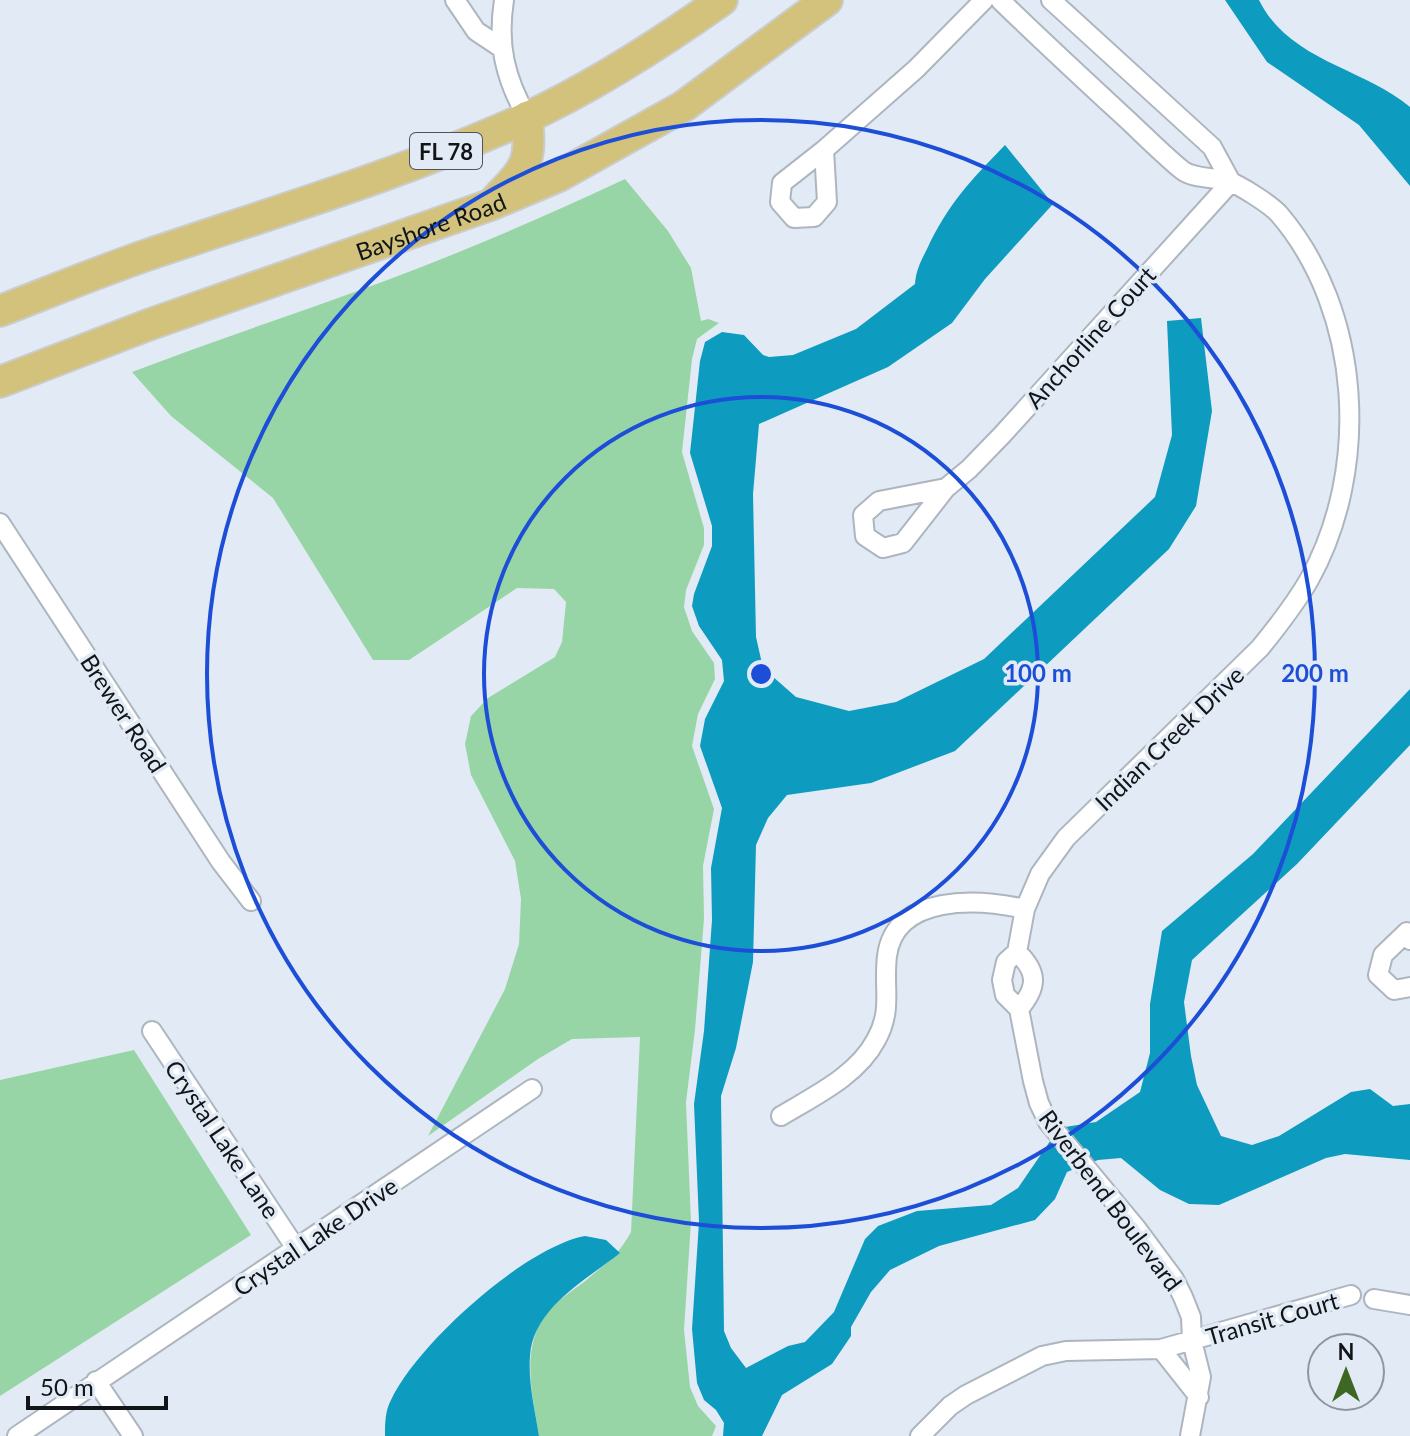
<svg xmlns="http://www.w3.org/2000/svg" width="1410" height="1436" font-family="Lato,sans-serif">
<style>
.green{fill:#98d5a6}
.water{fill:#0d9bc0}
.lines{fill:none;stroke-linecap:round;stroke-linejoin:round}
.street-casing{stroke:#adb6bf;stroke-width:22}
.primary-casing{stroke:#cbcccc;stroke-width:34}
.street{stroke:#fff;stroke-width:18}
.primary{stroke:#d3c27c;stroke-width:30}
.ring{fill:none;stroke:#1d4ed8;stroke-width:4}
.labels{text-anchor:middle;dominant-baseline:central;stroke-width:7;stroke-linejoin:round;paint-order:stroke}
.shield{fill:#e2ebf5;stroke:#50555a;stroke-width:2}
.shield-label{font-size:22px;font-weight:bold;fill:#111518}
.street-label{font-size:24px;fill:#111518;stroke:#e2ebf5}
.centre{fill:#1d4ed8;stroke:#e2ebf5;stroke-width:4}
.ring-label{font-size:24px;text-anchor:middle;font-weight:bold;fill:#1d4ed8;stroke:#e2ebf5;stroke-width:7;stroke-linejoin:round;paint-order:stroke}
</style>
<rect width="100%" height="100%" fill="#e2ebf5"/>
<!-- green -->
<path class="green" d="M625,179L668,231L691,268L701,321L708,319L719,323L697,339L692,359L682,452L704,528V545L686,590L684,607L692,631L714,663L715,679L698,714L692,746L714,809L703,866L704,919L695,1030L686,1102L691,1222L684,1330L690,1387L698,1406L716,1426L712,1436H539C532,1392 518,1340 554,1305C563,1297 574,1289 584,1282C604,1265 618,1256 631,1232L640,1037L572,1039L538,1059L428,1136L505,989L519,944L521,899L515,861L471,775L465,744L471,716L488,698L555,657L562,642L566,602L554,589L517,588L409,660H373L273,498L171,416L132,372C218,339 304,311 390,279C470,249 548,215 625,179Z
M134,1050L251,1235L0,1396V1080Z"/>
<!-- water -->
<path class="water" d="M1225,0H1259C1289,61 1362,67 1410,107V186L1359,125L1267,62Z
M1005,145L1053,204L985,279L952,323L888,367L759,424L753,494L756,637L763,668L796,697L849,711L896,702L984,659L1155,497L1172,435L1167,321L1201,318L1212,411L1196,506L1169,549L955,751L871,783L787,795L768,818L756,845L753,962L736,1048L721,1096L724,1331L731,1348L746,1368L788,1346L805,1342L834,1312L865,1239L878,1226L917,1211L991,1205L1018,1188L1059,1128L1096,1122L1140,1092L1150,1053V1004L1162,931L1253,854L1410,689V745L1297,864L1192,960L1184,1002L1191,1056L1197,1085L1221,1136L1252,1145L1279,1136L1351,1092L1370,1089L1393,1106L1410,1104V1160L1345,1154L1326,1158L1219,1205L1189,1204L1160,1190L1121,1158L1098,1160L1067,1172L1055,1199L1035,1220L939,1246L890,1270L871,1292L851,1327V1336L832,1364L782,1395L762,1436H723L724,1423L716,1410L704,1400L697,1383L692,1329L699,1222L694,1104L704,1031L712,920L711,868L722,808L700,746L705,719L724,681L722,660L699,626L692,606L694,594L712,546V526L690,453L700,361L705,342L722,332L744,335L763,355L769,357L793,355L856,329L915,284C916,270 921,261 927,249C948,204 971,180 1005,145Z
M585,1236L606,1240L620,1253C586,1280 533,1308 530,1356C528,1383 535,1410 539,1436H385C385,1424 385,1411 391,1400C417,1344 525,1247 585,1236Z"/>
<g class="lines">
<!-- street casing -->
<g class="street-casing">
<path id="street" d="M455,0L476,31L500,47
M504,0C497,45 505,78 527,117
M1000,0C1039,38 1079,75 1119,112C1140,131 1160,152 1182,170C1193,179 1214,177 1228,181C1240,185 1271,205 1279,214C1362,311 1371,469 1309,580C1295,604 1278,626 1260,648L1066,838L1040,874L1025,909L1017,952L1006,962L1002,980L1005,995L1019,1009L1033,1081L1039,1103L1048,1122L1137,1229L1174,1279L1183,1297L1191,1317L1192,1341L1201,1377L1190,1436
M1051,0L1212,147L1231,182
M824,150L916,69L984,0
M824,150L827,202L814,217L794,218L780,202L782,183Z
M946,488L969,469L1002,435L1231,182
M946,488L903,543L883,548L865,536L863,515L879,501Z
M0,523L221,862L251,901
M1410,940L1407,932L1383,955L1378,975L1394,990L1410,987
M1017,952C1038,972 1038,987 1019,1009
M152,1031L295,1247
M781,1116C814,1096 857,1076 876,1040C893,1010 883,988 887,956C895,893 979,899 1025,909
M1374,1299L1410,1305
M1161,1349L1199,1397
M96,1381L133,1436
M17,1436L532,1089
M920,1436L950,1406L966,1395L1042,1356L1066,1351L1161,1349L1351,1295"/>
</g>
<!-- primary casing -->
<g class="primary-casing">
<g id="primary">
<path d="M497,198C528,166 531,162 527,117"/>
<path d="M0,311C49,292 98,272 147,255C274,212 402,174 524,119C593,87 660,44 722,0"/>
<path id="s1" d="M0,382L148,325L490,205L559,176L684,106L827,0"/>
</g>
</g>
<!-- street -->
<use href="#street" class="street"/>
<!-- primary -->
<use href="#primary" class="primary"/>
</g>
<!-- distance rings -->
<g class="ring">
<circle cx="761" cy="674" r="277"/>
<circle cx="761" cy="674" r="554"/>
</g>
<g class="labels">
<!-- shield labels -->
<rect class="shield" x="410" y="133" width="72" height="36" rx="6"/>
<g class="shield-label">
<text x="446" y="151">FL 78</text>
</g>
<!-- street labels -->
<g class="street-label">
<text stroke="none"><textPath href="#s1" startOffset="458">Bayshore Road</textPath></text>
<text transform="translate(1090 337) rotate(-48)">Anchorline Court</text>
<text transform="translate(124 713) rotate(57)">Brewer Road</text>
<text transform="translate(1169 738) rotate(-44)">Indian Creek Drive</text>
<text transform="translate(223 1139) rotate(56)">Crystal Lake Lane</text>
<text transform="translate(1111 1200) rotate(53)">Riverbend Boulevard</text>
<text transform="translate(315 1236) rotate(-34)">Crystal Lake Drive</text>
<text transform="translate(1272 1318) rotate(-16)">Transit Court</text>
</g>
</g>
<circle cx="761" cy="674" r="12" class="centre"/>
<g class="ring-label">
<text x="1038" y="682">100 m</text>
<text x="1315" y="682">200 m</text>
</g>
<!-- north arrow -->
<g transform="translate(1346 1372)"><circle r="38" fill="#e2ebf5" stroke="#8e959d" stroke-width="2"/>
<path d="M0-6L14 30L0 20L-14 30Z" fill="#3d6723"/>
<text y="-12" font-size="22" font-weight="bold" text-anchor="middle" fill="#111518">N</text>
</g>
<!-- scale -->
<path d="M28 1396v12h138v-12" fill="none" stroke="#111518" stroke-width="4"/>
<text x="40" y="1396" font-size="24" fill="#111518" stroke="#e2ebf5" stroke-width="6" paint-order="stroke">50 m</text>
</svg>
